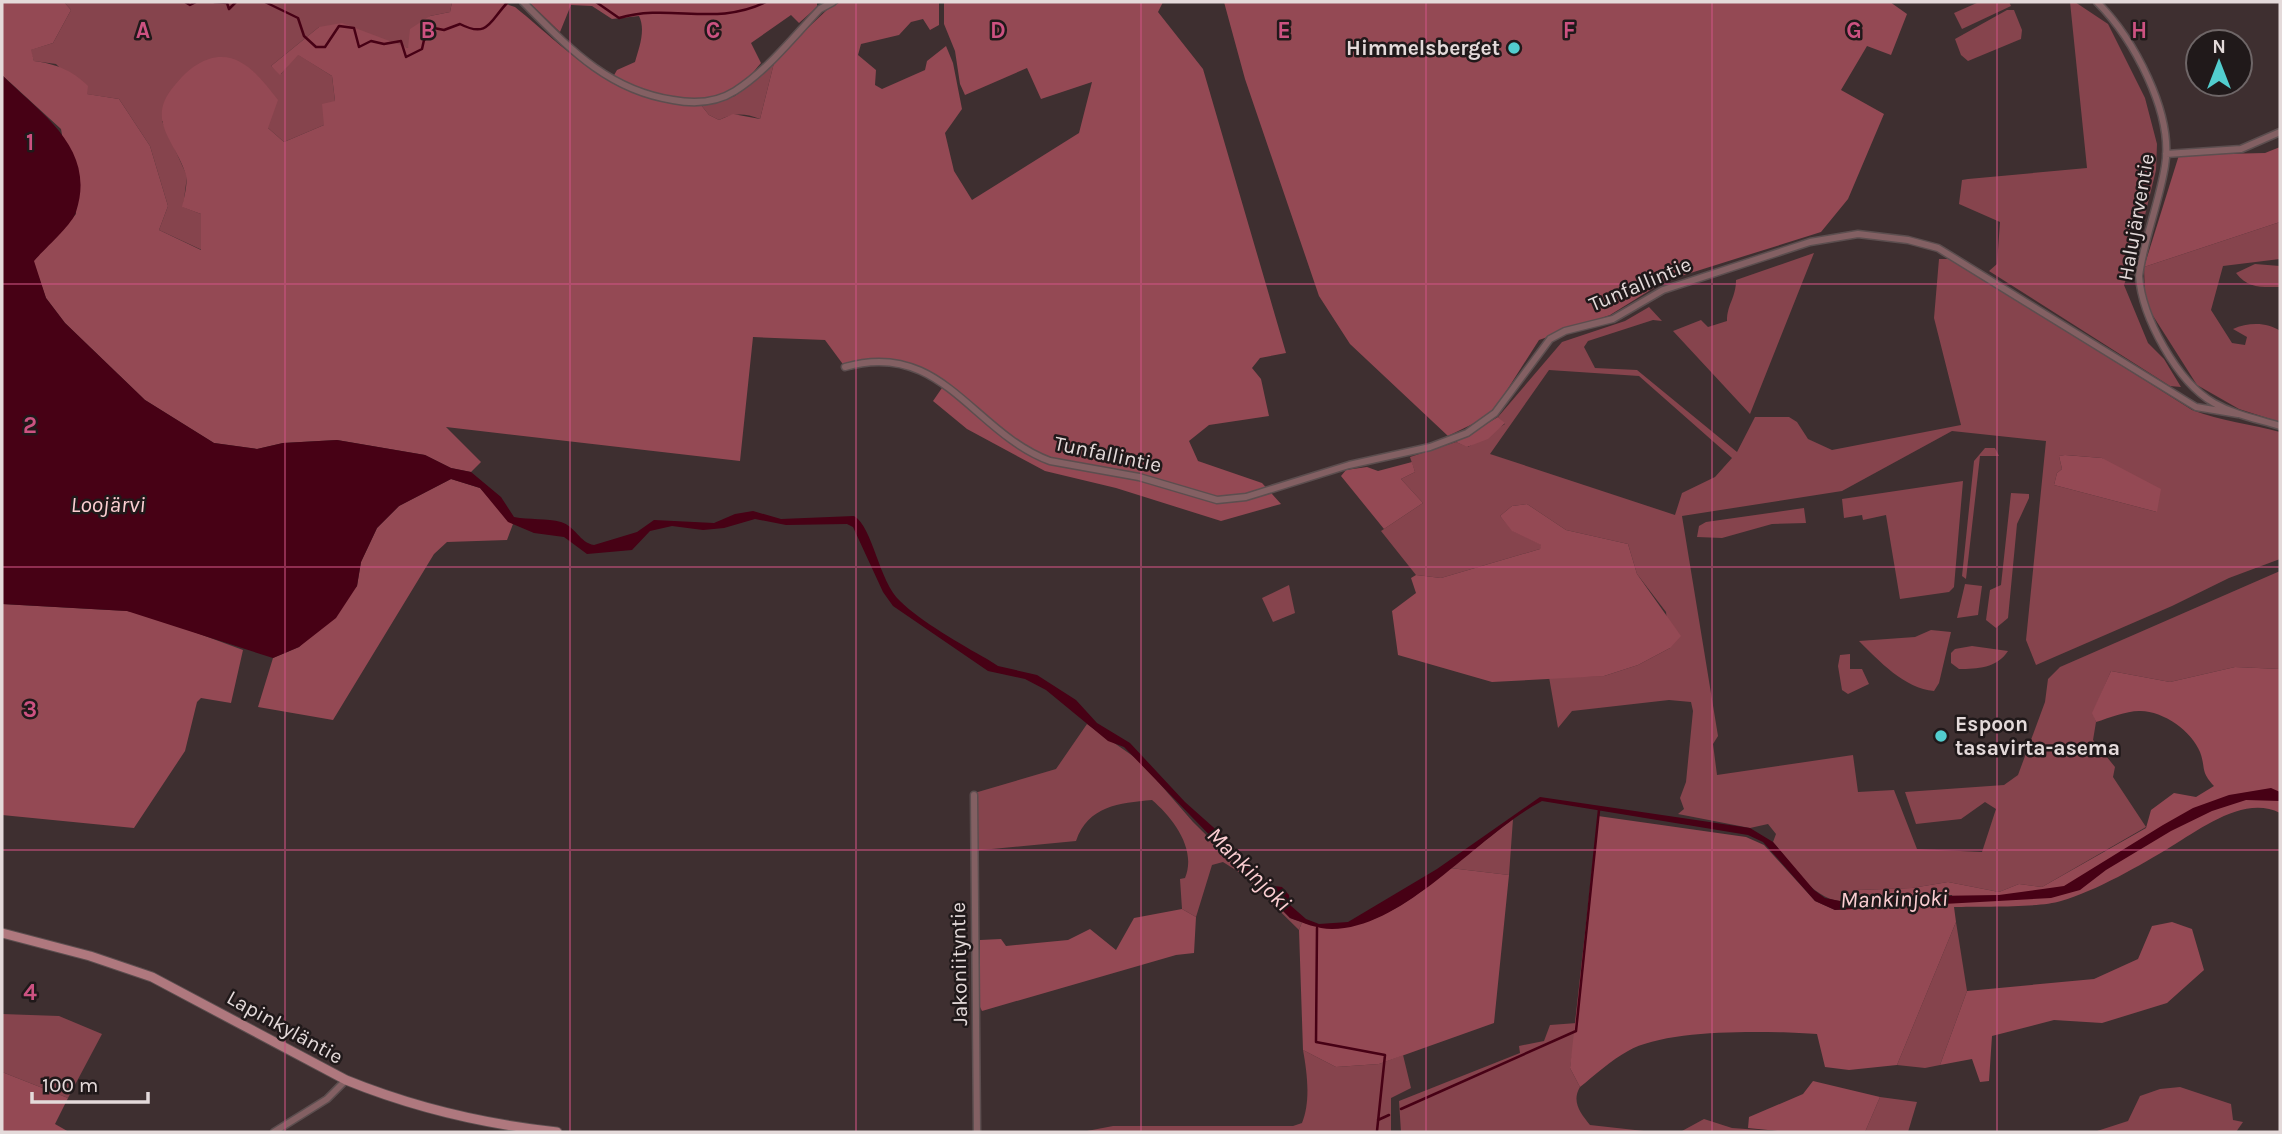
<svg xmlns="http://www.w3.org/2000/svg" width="2282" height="1134" font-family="Karla,sans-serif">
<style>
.green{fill:#86444d;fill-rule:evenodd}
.forest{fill:#944954}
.water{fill:#470115}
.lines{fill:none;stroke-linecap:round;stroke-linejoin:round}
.stream{stroke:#470115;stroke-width:2.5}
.minor-casing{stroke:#5c4e4f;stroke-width:9}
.secondary-casing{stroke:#5c4e4f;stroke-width:11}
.minor{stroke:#836063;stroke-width:6}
.secondary{stroke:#af787e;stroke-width:9}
.grid{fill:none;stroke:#cc5281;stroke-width:2;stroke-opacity:0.55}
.poi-dot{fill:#52cdce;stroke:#20191a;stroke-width:2.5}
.labels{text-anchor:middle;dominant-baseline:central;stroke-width:5;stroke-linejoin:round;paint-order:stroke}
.poi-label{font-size:21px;font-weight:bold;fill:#e4dada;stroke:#20191a;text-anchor:end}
.street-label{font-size:21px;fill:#e4dada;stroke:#20191a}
.water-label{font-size:23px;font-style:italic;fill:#fcced2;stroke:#20191a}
.grid-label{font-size:23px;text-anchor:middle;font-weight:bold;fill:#cc5281;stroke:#20191a;stroke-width:5;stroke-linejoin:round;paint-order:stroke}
</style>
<rect width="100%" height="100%" fill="#3e2f30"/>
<!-- green -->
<path class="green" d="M64,2H452L450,12L430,16L408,48L319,27L271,66L281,74L297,54L332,76L335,101L324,125L284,142L268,128L162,121L187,176L183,207L201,214L202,250L159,230L168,206L150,146L119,99L86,94L56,64L34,61L30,50L53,43L71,10Z
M1979,2H2009L2011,6L1962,29L1954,13Z
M2070,2H2075L2108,24L2145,98L2157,144L2156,170L2138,244L2124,285L2148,343L2164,359L2181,387L2170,386L1989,271L1997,264L2000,222L1959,204L1962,180L1968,179L2087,168Z
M2007,10H2014L2022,30L2021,39L1968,61L1961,55L1955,39Z
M775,59L760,119C744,113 734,113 719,120L709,115L701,105L735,96Z
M2280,222V259L2223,266L2211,310L2232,343L2245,345L2247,337L2233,329C2248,322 2268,322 2280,331V422L2239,409L2197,385L2150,311L2145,296L2144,267Z
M1814,253L1750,414L1673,331L1701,320L1708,327L1727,321C1727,304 1736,298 1736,280Z
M1939,259H1950L1962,265L2192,410C2221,421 2251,424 2280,432V559L2229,578L2172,606L2036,665L2026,640L2046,441L1952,431L1842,491L1682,516L1718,736L1713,744L1717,775L1853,755L1858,792L1894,790L1917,849L1982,852L1996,809L1985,802L1961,819L1916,824L1905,792L2004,785L2018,775L2045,702L2048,679L2060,667L2280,571V669L2235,667L2170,682L2111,671L2093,713L2096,722L2093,740L2115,767L2113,777L2146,827L2042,887L2019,884L1999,892L1948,882L1912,888L1858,890L1851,901C1815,906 1794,866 1773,842L1776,834L1768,824L1750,828L1678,814L1684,809L1680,798L1686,782L1693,711L1691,702L1669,700L1572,711L1558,728L1549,677L1604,676L1638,665L1670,648L1666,612L1637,574L1628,544L1566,530L1527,504L1512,506L1500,516L1513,531L1542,545L1540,549L1441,578L1416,575L1381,531L1423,503L1401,479L1415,472L1410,457L1456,442L1468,447L1505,424L1498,417L1562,342L1625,321L1649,307L1662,321L1653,320L1588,341L1584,347L1595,368L1637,370L1737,452L1755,417H1789L1797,422L1808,439L1832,450L1961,425L1934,318ZM1549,370L1639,376L1732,458L1715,477L1682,493L1675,515L1490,454ZM2066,455L2102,458L2157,512L2054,485L2057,473L2062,469L2059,456Z
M2255,264L2280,266V287C2262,287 2248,289 2236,273Z
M1985,448H1995L1999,456H1980L1966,579L1962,576L1974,461Z
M1963,481L1954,587L1949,592L1900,599L1886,515L1863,520L1862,515L1844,518L1842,499Z
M2011,493L2029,494V498L2017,524L2008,618L1996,628L1986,620L1990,590L2001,585Z
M1804,508L1806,523L1772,524L1722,538L1697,537L1699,526L1706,522Z
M1965,584L1982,586L1978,615L1957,618Z
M1289,585L1295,613L1273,622L1262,598Z
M1931,630L1951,632L1939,683L1934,691C1905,689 1878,660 1859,641L1915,637Z
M1972,646L2008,651C1997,668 1977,669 1959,669L1951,663V653L1955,649Z
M1850,654V669H1862L1869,684L1848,694L1842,690L1838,666L1840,655Z
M1087,724L1140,761L1193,822L1290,918L1302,922L1299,930L1242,874L1223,862L1212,865L1196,917L1182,909L1180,879L1185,878C1197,849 1173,818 1152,800C1119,803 1088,806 1076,841L971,851V794L1056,769Z
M1513,819L1509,875L1450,868Z
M1956,922L1967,991L1940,1065L1925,1068L1897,1065Z
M2,1014L59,1016L102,1034L68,1098L2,1072Z
M1577,1023L1570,1068L1580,1087C1571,1102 1581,1114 1590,1125L1653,1132H1401L1399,1101L1520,1053L1519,1046L1544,1041L1550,1025Z
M1303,1050L1336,1067L1379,1064L1403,1055L1411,1088L1391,1098V1132L1087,1131L1113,1126H1293L1302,1123C1311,1101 1307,1072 1303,1050Z
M2180,1087L2231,1104L2233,1120L2243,1122L2236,1132H2094L2128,1121L2140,1096L2160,1089Z
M1880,1097L1917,1102L1908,1132H1865Z
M1704,1119L1732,1128L1787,1132H1658L1682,1131Z"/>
<!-- forest -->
<path class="forest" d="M2,2H64L71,10L53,43L31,50L34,61C56,64 72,70 88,86L87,94L119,99L150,146L168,206L159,230L201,250V214L182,207C184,198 188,183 186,175C176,141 144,120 175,85C184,74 194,64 209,59C241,49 261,79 278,100L268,128L284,142L324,125L322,104L335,101L332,76L298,55L280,75L271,66L319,27L342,23L408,48L410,29L430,16L450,12L452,2H500L515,7C574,55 619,107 701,105L709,115L719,120L733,114L760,119L775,59L830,7L841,2H939V25L930,30L923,19L911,22L899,35L861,44L858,55L876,70L875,85L882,89L925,70L927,61L946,46L953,63L962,109L945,133L954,171L972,200L1079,133L1092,82L1041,99L1027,68L965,95L960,84L955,51L944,24V2H1163L1158,12L1203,69L1286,353L1260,358L1252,368L1261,379L1269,416L1209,425L1189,441L1198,461L1262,483L1281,504L1221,521L1116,488L1045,471L967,429L933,401L944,385C914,363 881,359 845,367L825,340L753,337L740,461L446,427L481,462L471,472L451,468L425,455L337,440L283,443L257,449L214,443L145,400L65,323L46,298L33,261L76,214L61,129L2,75Z
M529,2H817V7L799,23L791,15L751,43L761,63C754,71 747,81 738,87C701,111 650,93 613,77L617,70L635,62C639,48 646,30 639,16L612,19L592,6L571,5L560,32Z
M1224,2H1890L1907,14L1891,55L1867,46L1841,90L1884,114L1848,199L1821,232L1665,281L1610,315L1539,340L1491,415L1448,436L1350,344L1319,296L1245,79Z
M2280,147V222L2144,267L2179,155L2265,153Z
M1498,417L1505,423L1488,439L1467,447L1456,442Z
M2065,455L2102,458L2161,489L2157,512L2054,485L2057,473L2062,469L2059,456Z
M1412,462L1415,472L1401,479L1423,503L1384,529L1341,476L1346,470L1367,467L1378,471Z
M451,479L480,488L513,524L507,540L447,542L434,554L333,720L258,707L273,658L299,647L357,586L361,562L377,528L399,506Z
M1527,504L1566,530L1628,544L1637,574L1681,636L1670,648L1638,665L1604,676L1492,682L1398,655L1392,611L1416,593L1411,578L1416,575L1441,578L1540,549L1541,545L1512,531L1500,516L1512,506Z
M2,604L127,611L148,615L243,650L231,703L201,698L197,702L185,751L134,828L2,815Z
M2235,667L2280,669V813C2245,795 2202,828 2172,846C2141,865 2096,891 2061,901C2039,908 1981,906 1954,907L1956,922L1897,1065L1849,1070L1825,1067L1817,1034C1771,1031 1667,1028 1628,1051C1611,1060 1595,1075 1580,1087L1570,1068L1598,816L1746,837L1764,845L1815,901L1835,910L1953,902L1952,895L1866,897L1851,901L1858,890L1912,888L1948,882L1999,892L2019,884L2042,887L2146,828L2151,810L2174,793L2196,797L2214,786C2200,771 2206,768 2200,752C2192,731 2162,710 2139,711C2126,711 2109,718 2096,722L2092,713L2111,671L2170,682Z
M1450,868L1509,875L1494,1023L1379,1064L1336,1067L1303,1050L1299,930L1302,922C1355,943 1411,902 1450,868Z
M1182,909L1196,917L1194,953L1176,955L982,1011L980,1007V940L1001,939L1006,946L1068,940L1090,929L1116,950L1134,918Z
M2172,922L2192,929L2204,970L2167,1003L2102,1023L2054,1020L1992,1036L1989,1081L1980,1082L1972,1059L1940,1065L1967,991L2094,979L2138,959L2152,926Z
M2,1072L68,1098L55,1124L69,1132H2Z
M1813,1081L1880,1097L1865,1132H1787L1748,1128L1749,1117L1803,1094Z"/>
<!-- water -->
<path class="water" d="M2,75C41,114 97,148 76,212C72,225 44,249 34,261L46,298L65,323L145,400L214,443L257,449L283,443L337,440L425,455L451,468L471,472L501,497L514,517C529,520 547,518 561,522C575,526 580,543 594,545L637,532L654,520L714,523L735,514L753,511L781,519L854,516C873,527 879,582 900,601C920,621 962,645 987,659L998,666L1037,675L1076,700L1097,723L1130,743L1185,802L1222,835L1266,885L1282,887L1289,895L1290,905L1306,919L1319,924L1348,922L1437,869L1540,797L1750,828L1773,842L1814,890L1825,898L1845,902L1866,897L1999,895L2064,886L2163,825L2193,808L2229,795L2271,788L2280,792V801L2246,800L2212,811L2171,831L2106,870L2080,890L2051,898L1835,910L1815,901L1763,842L1748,835L1542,801C1477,835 1406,928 1332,929C1317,929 1304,923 1290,918L1124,747L1108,741L1046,690L1025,679L988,671L893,606L883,592L853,527L847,524L786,525L755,519L724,528L703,530L672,526L650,531L632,550L587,554L564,537L534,533L508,522L480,488L451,479L399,506L377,528L361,562L357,586L336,618L299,647L273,658L127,611L2,604Z"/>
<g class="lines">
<!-- stream -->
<path class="stream" d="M185,2L190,5L196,2
M214,2L227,3L229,9L236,2
M265,2L298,18L304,36L316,47H325L339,26L354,28L359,47L371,41L384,44L401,41L406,57L422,49L424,40L432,35L434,28L444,30L460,24C489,39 490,20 508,2
M596,2L619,18C670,3 716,27 766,2
M1317,928L1316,1042L1385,1055L1377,1131
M1401,1109L1576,1031L1599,810
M1378,1120L1389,1115"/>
<!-- minor casing -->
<g class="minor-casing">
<path id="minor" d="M523,2C568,47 607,90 673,100C694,104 716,103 735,91C767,71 794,36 820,9L833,2
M2097,2C2133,38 2174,113 2165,166C2159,203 2144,239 2139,276C2142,317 2177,382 2214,403C2235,415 2258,419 2280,426
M2166,154L2241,149L2280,132
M845,367C942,339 972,432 1050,461L1139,477L1217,500L1246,497L1349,465L1430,447L1467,433L1495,413L1550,339L1565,331L1613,319L1663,290L1810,242L1858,234L1908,240L1938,248L2196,407L2238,414
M974,795L977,1132
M274,1132L327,1099L346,1080"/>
</g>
<!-- secondary casing -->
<g class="secondary-casing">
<path id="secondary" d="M2,933L90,956L152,977L346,1080C415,1108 483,1124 557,1132"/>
</g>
<!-- minor -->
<use href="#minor" class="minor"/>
<!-- secondary -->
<use href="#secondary" class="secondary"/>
</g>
<!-- grid -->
<path class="grid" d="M285,2V1132M570,2V1132M856,2V1132M1141,2V1132M1426,2V1132M1712,2V1132M1997,2V1132M2,284H2280M2,567H2280M2,850H2280"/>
<!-- markers -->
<g class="poi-dot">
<circle cx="1514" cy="48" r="7"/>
<circle cx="1941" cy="736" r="7"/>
</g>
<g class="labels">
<!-- poi labels -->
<g class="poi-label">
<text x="1500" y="48">Himmelsberget</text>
<text x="1955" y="724" text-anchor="start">Espoon<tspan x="1955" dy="24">tasavirta-asema</tspan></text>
</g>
<!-- street labels -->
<g class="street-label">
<text transform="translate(2136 217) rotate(-80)">Halujärventie</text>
<text transform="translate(1640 284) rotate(-23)">Tunfallintie</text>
<text transform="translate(1108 454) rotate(12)">Tunfallintie</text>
<text transform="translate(959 964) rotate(-91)">Jakoniityntie</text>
<text transform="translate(285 1027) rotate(29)">Lapinkyläntie</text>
</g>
<!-- water labels -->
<g class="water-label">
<text x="108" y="504">Loojärvi</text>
<text transform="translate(1249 869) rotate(45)">Mankinjoki</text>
<text transform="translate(1894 899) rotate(-1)">Mankinjoki</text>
</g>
</g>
<g class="grid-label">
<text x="143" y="38">A</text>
<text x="428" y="38">B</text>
<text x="713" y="38">C</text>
<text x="998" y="38">D</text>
<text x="1284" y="38">E</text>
<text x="1569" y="38">F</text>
<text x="1854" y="38">G</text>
<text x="2139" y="38">H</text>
<text x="30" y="150">1</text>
<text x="30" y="433">2</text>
<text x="30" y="717">3</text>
<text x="30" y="1000">4</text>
</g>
<!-- border -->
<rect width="2282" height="1134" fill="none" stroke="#e4dada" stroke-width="7"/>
<!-- north arrow -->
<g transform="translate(2219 63)"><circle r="33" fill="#20191a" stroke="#6e6667" stroke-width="2"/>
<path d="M0-5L12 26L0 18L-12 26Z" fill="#52cdce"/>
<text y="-10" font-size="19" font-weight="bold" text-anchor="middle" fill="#e4dada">N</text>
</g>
<!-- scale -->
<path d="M32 1092v10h116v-10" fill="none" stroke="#e4dada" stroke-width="3.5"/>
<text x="42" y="1092" font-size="21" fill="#e4dada" stroke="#20191a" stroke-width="5" paint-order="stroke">100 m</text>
</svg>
